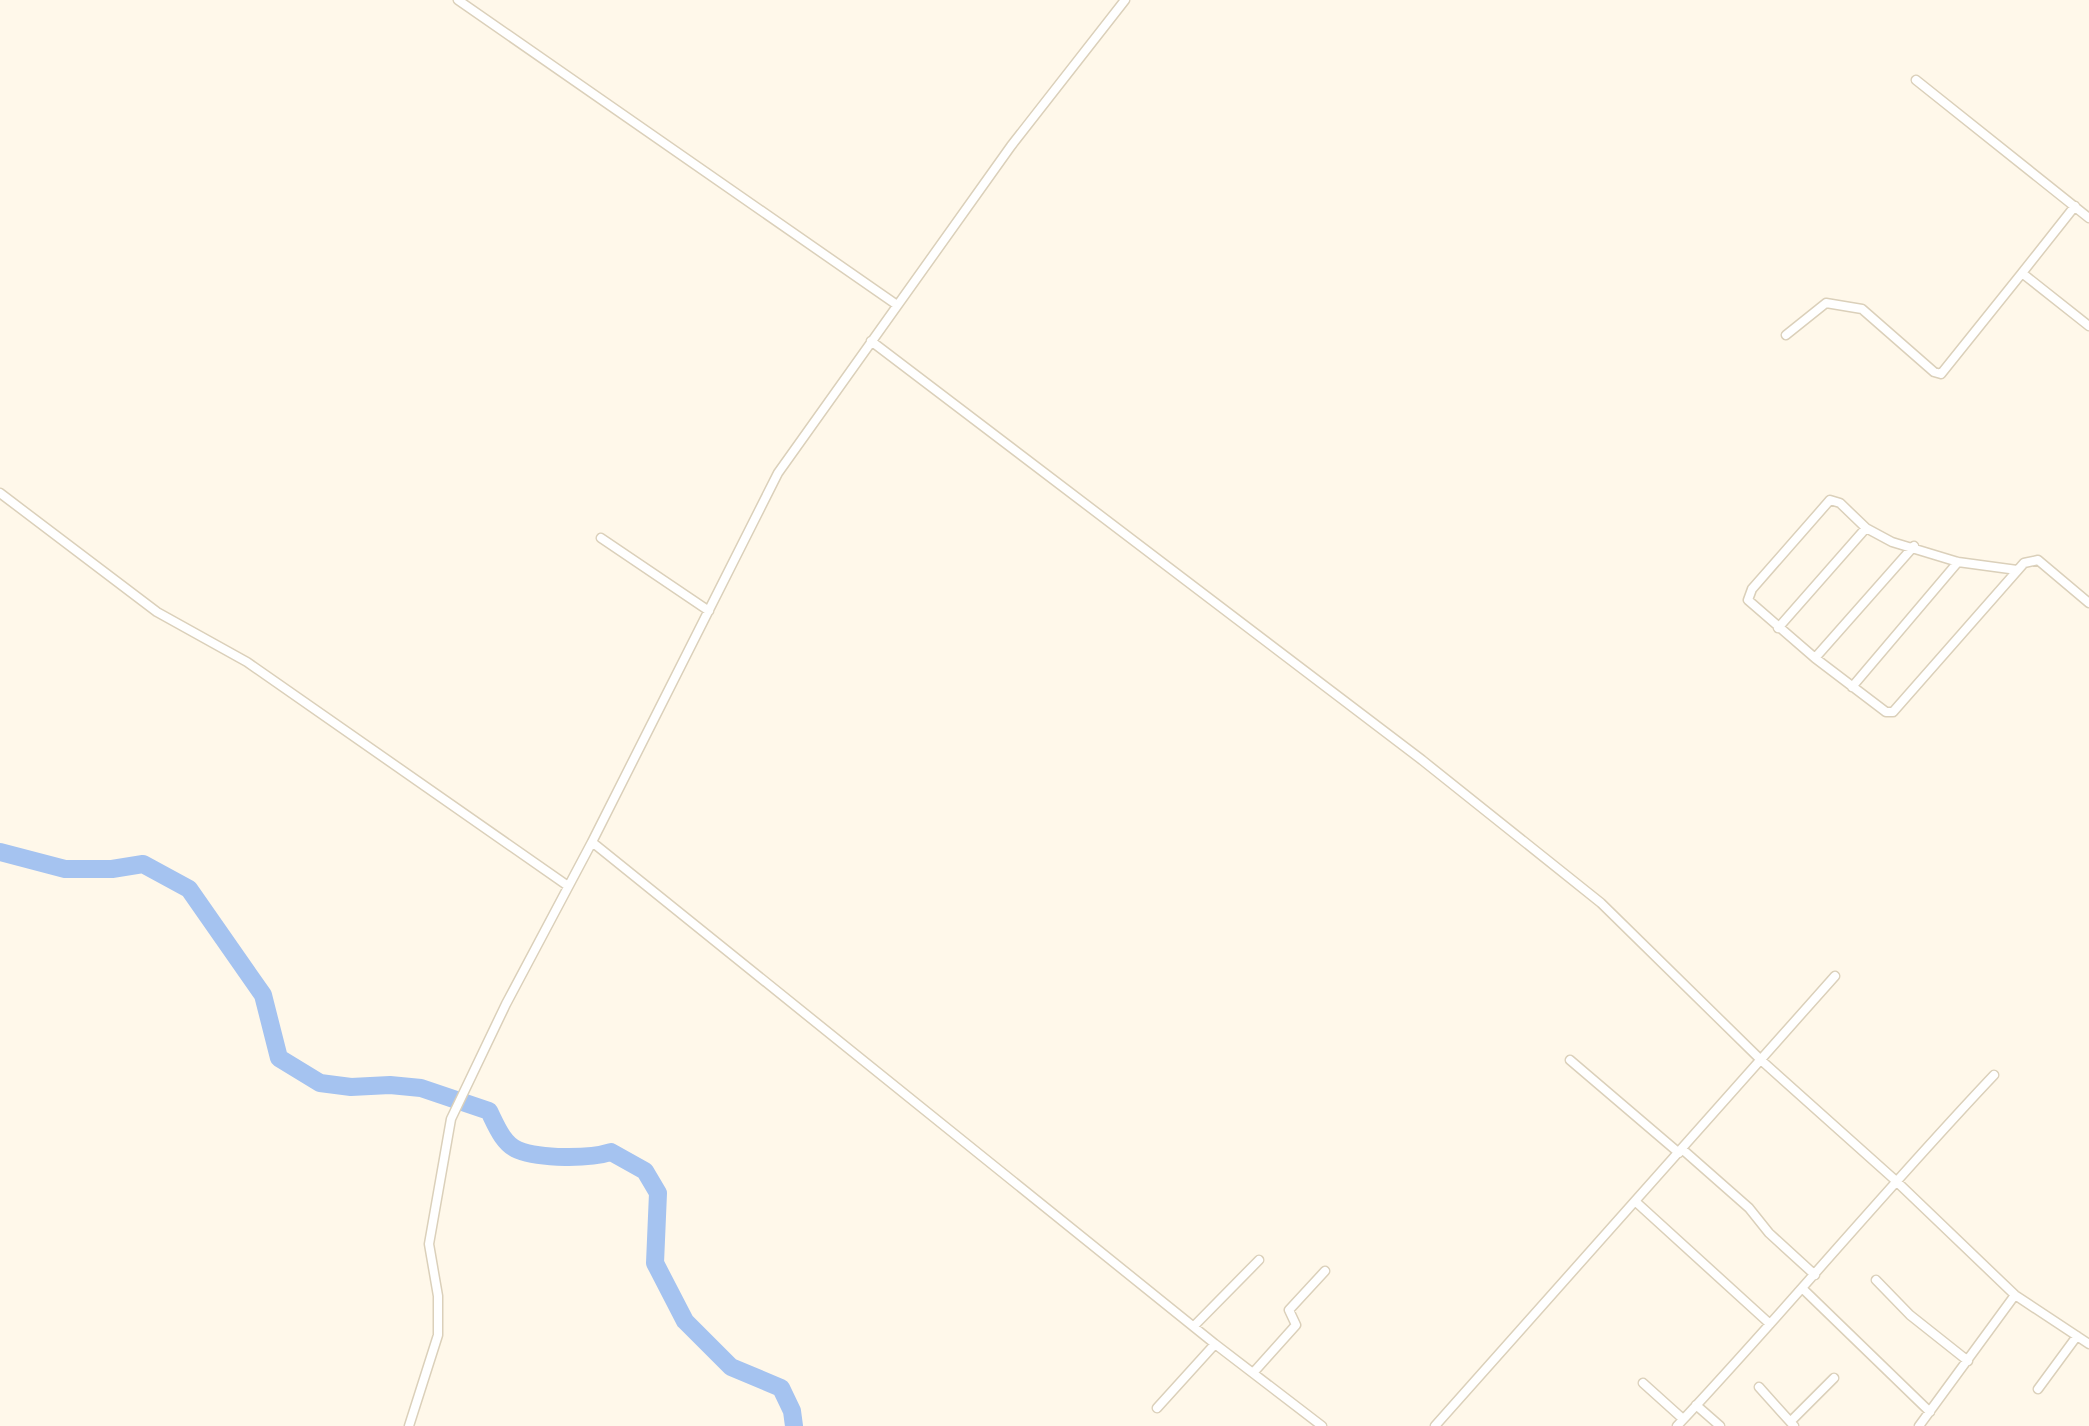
<svg xmlns="http://www.w3.org/2000/svg" width="2089" height="1426" font-family="Montserrat,sans-serif">
<style>
.lines{fill:none;stroke-linecap:round;stroke-linejoin:round}
.river{stroke:#a5c3f0;stroke-width:18}
.street-casing{stroke:#dbd0ba;stroke-width:11}
.street{stroke:#fff;stroke-width:8}
</style>
<rect width="100%" height="100%" fill="#fff8ea"/>
<g class="lines">
<!-- river -->
<path class="river" d="M0,852L65,869H112L143,864L189,889L263,995L279,1058L320,1083L351,1087L390,1085L421,1088L489,1111C496,1125 503,1144 518,1150C541,1159 589,1159 611,1152L645,1171L658,1193L655,1263L685,1321L731,1367L781,1388L792,1411L794,1426"/>
<!-- street casing -->
<g class="street-casing">
<path id="street" d="M458,0L897,305
M1125,0L1011,146L778,473L592,842L1215,1344L1322,1426
M1916,80L2089,218
M2075,206L2022,273L2089,326
M1786,335L1826,303L1862,309L1934,372L1941,374L2022,273
M871,341L1422,760L1601,903L1762,1061L1895,1180L2015,1295L2089,1344
M0,493L157,612L247,662L568,886
M601,538L709,611
M2017,570L1958,562L1892,542L1866,528L1840,503L1830,500L1752,589L1748,600L1815,658L1886,712H1893L2024,563L2038,560L2089,603
M1778,628L1866,528
M1815,658L1914,546
M1852,687L1958,562
M1570,1060L1679,1153
M1682,1149L1749,1208L1769,1233L1815,1275
M1636,1202L1770,1324
M1876,1280L1910,1315L1968,1361
M1803,1289L1930,1412
M1194,1326L1259,1260
M1253,1373L1296,1325L1289,1310L1325,1271
M1643,1383L1683,1419
M1759,1387L1794,1426
M2038,1389L2077,1336
M1696,1405L1720,1426
M1157,1408L1215,1344
M1791,1421L1834,1378
M409,1426L438,1335V1296L429,1244L451,1119L506,1004L592,842
M1435,1426L1835,976
M1677,1426C1785,1311 1885,1190 1994,1075
M1919,1426L2015,1295"/>
</g>
<!-- street -->
<use href="#street" class="street"/>
</g>
</svg>
